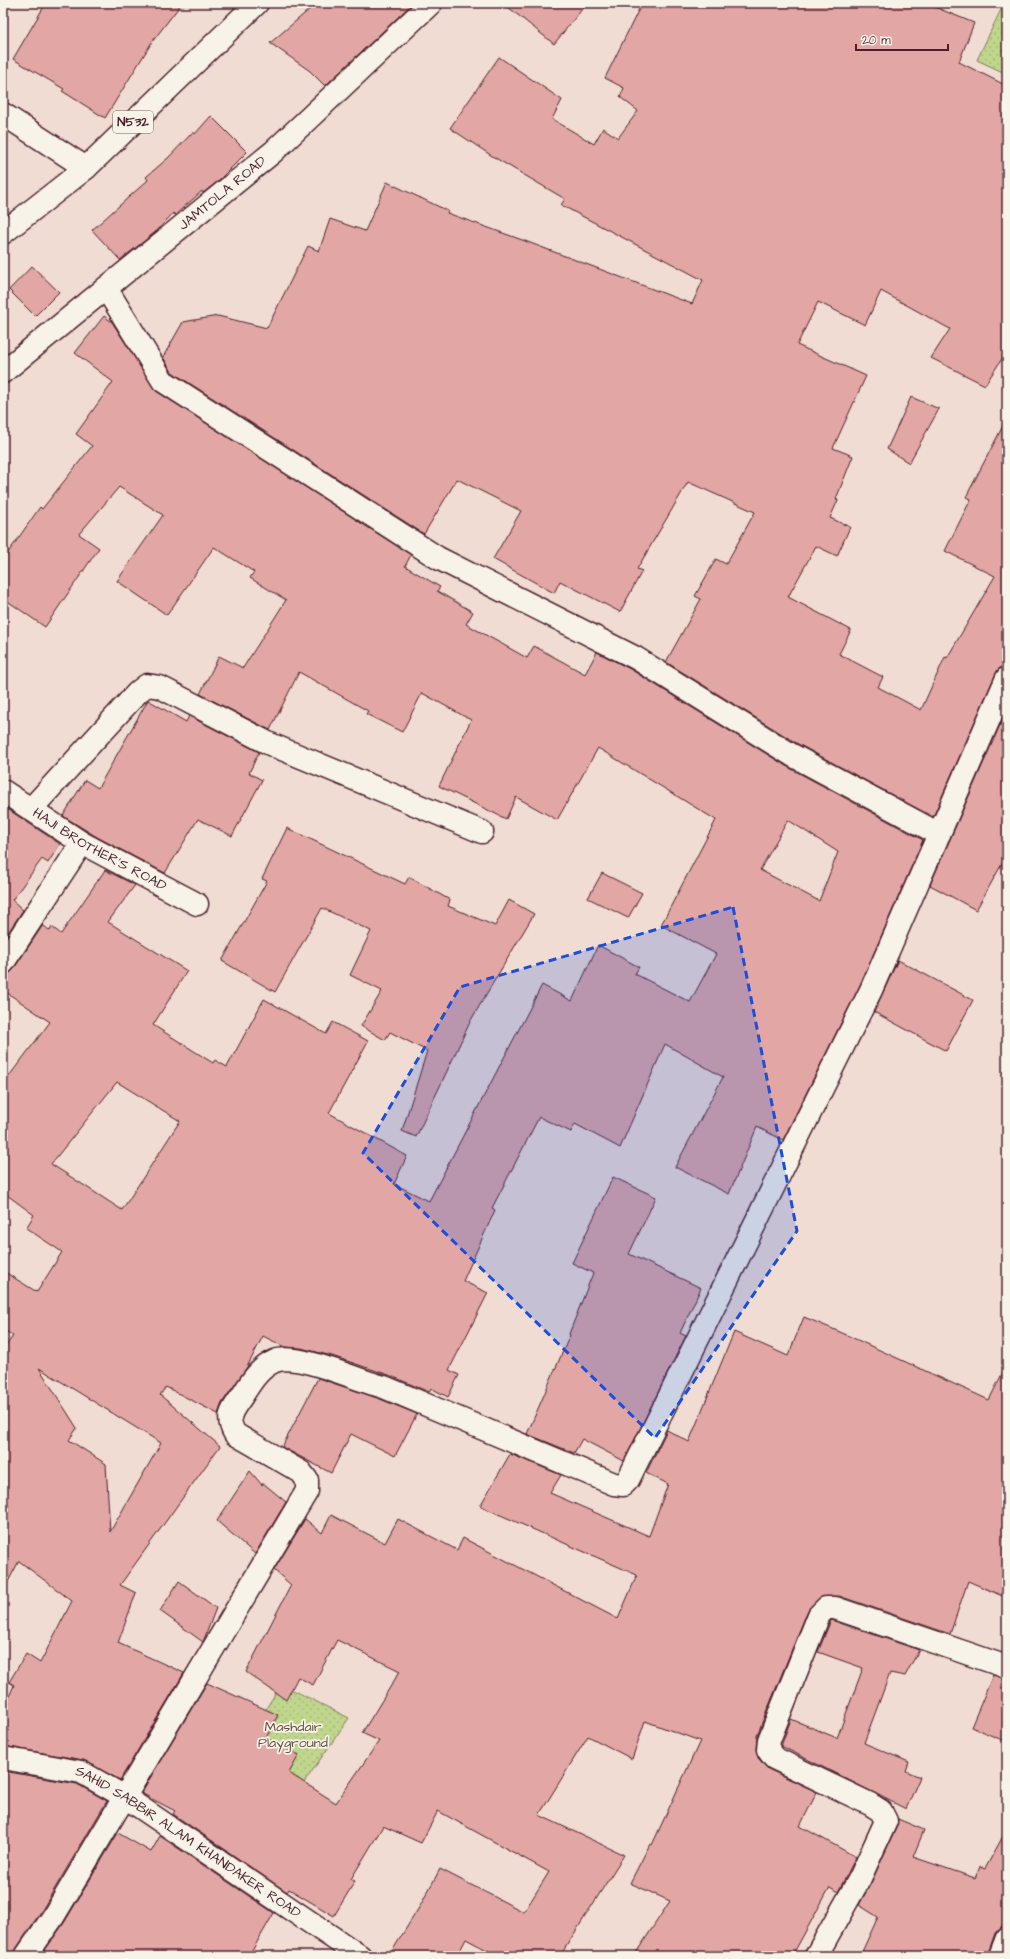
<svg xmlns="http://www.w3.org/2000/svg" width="1010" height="1959" font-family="'Architects Daughter',sans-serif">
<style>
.green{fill:url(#green-dots);stroke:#847a5c}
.building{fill:#e2a7a4;stroke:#4a1f2b;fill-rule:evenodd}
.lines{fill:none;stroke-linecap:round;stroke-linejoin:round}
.minor-casing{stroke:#4a1f2b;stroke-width:25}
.trunk-casing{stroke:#4a1f2b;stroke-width:25}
.minor{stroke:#f7f3e8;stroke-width:22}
.trunk{stroke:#f7f3e8;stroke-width:22}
.marked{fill:#1d4ed8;fill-opacity:0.2;stroke:#1d4ed8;stroke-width:3;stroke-dasharray:8 5;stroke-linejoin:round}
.labels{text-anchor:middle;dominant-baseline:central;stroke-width:3.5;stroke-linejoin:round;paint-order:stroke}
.shield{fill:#f7f3e8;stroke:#7e5f64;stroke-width:1}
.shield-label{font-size:13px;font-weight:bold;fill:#4a1f2b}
.street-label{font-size:14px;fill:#4a1f2b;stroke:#f7f3e8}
.park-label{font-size:14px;fill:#674d43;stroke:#f7f3e8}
</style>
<defs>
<pattern id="green-dots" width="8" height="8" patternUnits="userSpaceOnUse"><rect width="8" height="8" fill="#bfd68c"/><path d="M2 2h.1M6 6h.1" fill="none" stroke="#a6b779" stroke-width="1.8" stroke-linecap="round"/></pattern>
</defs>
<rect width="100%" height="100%" fill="#f1dcd4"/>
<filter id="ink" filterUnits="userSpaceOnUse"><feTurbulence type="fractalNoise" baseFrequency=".025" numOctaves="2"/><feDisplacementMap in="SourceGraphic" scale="8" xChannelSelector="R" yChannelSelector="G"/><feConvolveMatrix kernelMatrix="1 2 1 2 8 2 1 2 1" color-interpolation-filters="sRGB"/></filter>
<g filter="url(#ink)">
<!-- green -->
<path class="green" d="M1004,3H1007V74L977,60Z
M281,1684L349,1718L260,1846L205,1810Z"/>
<!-- building -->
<path class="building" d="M46,3H182L152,42L105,118L62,91L64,89L13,59Z
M317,3H413L325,86L310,71L270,43Z
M503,3H587L554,44Z
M642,3H925L974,23L959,62L1007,86V351L985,385L931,358L950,329L881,291L865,325L818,302L797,345L866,376L833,448L853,456L836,499L838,500L830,518L850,527L837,556L816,546L788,597L851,630L839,654L883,677L878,687L921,710L945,657L947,658L995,576L945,551L971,499L966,497L1007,418V666L1000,668L996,673L933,817L798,744L666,662L701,599L695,596L716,559L726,564L755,512L688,482L637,569L642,571L620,612L560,581L554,593L493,559L521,511L457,479L424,534L172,372L163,357L183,322L218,316L267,328L308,246L319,251L330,219L365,231L387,182L448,211L447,213L525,241L692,304L703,280L561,205L565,199L492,156L450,128L499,57L562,100L552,119L594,144L603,128L618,138L638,111L620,97L624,88L605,78Z
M211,116L247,152L217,182L203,193L202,191L175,215L173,213L157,231L120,260L92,230L148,180L146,177L168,158L193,132L195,134Z
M32,266L59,292L35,316L9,290Z
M104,316L112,322L156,391L411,555L405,566L440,587L437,591L473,612L466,624L527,658L534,646L585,674L597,652L630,669L786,766L923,840L860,985L783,1140L757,1127L729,1194L675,1167L723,1077L665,1044L620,1148L575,1124L571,1132L539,1117L492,1208L495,1210L463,1281L488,1293L449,1370L459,1375L448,1397L431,1388L429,1392L389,1375L332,1356L301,1348L285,1347L263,1336L247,1367L222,1403L218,1414L166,1387L160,1395L220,1446L120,1585L136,1593L118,1643L184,1673L120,1780L83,1760L3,1746V1711L14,1685L9,1682L26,1654L40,1663L72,1601L19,1561L3,1591V1350L13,1336L3,1329V1271L37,1292L62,1252L26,1228L34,1215L3,1192V1084L50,1022L3,990V975L9,974L13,970L43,925L50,931L52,927L61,934L105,870L135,885L108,922L187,971L153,1025L213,1063L215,1060L227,1067L264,999L326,1034L333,1022L368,1041L329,1113L407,1156L394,1184L429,1201L542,985L572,1001L598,945L639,967L635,974L690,1002L716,954L661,925L716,820L598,748L557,820L516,797L506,819L439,786L471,720L422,693L402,732L366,714L368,711L299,672L270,730L200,694L219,656L243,668L286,600L250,578L254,572L214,547L167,615L117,581L163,515L119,487L79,534L99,548L45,627L3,598V560L40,507L42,509L92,446L76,434L113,382L75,353ZM788,820L838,852L819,901L760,870ZM117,1082L180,1121L122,1210L51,1164ZM39,1368L161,1443L110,1532L106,1464L69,1440L77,1428Z
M911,397L939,409L909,463L887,449Z
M148,700L186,722L189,716L259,752L249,773L262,780L232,836L198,819L165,873L97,837L63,816L85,780L98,788Z
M1007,709V855L976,910L930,885Z
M3,806L60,844L48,863L42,859L12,900L23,910L3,940Z
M287,828L405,884L409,877L450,900L448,906L495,926L509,900L534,914L471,1020L416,1137L402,1131L427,1051L390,1032L385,1040L361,1026L382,991L350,975L371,931L322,908L275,992L222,961L267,881L262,879Z
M602,873L642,893L628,918L588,898Z
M898,960L973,1000L946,1051L874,1012Z
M613,1177L656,1197L629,1254L701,1288L680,1333L686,1336L624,1461L582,1439L574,1453L527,1434L570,1335L569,1334L593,1273L572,1263Z
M804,1317L840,1332L989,1400L1007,1364V1598L968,1581L950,1634L839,1596L821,1597L808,1610L757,1735L756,1749L758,1758L768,1769L817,1792L800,1826L856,1857L838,1892L830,1887L792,1956H634L670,1901L630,1883L650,1844L652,1845L700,1741L645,1721L632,1759L588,1736L539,1815L624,1855L560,1956H498L466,1939L457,1956H389L420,1906L440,1869L524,1912L549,1872L438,1811L421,1843L383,1826L351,1879L355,1881L334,1916L289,1889L287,1892L173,1814L175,1811L141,1793L207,1683L278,1715L266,1738L299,1755L289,1773L336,1803L379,1741L362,1733L400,1671L337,1640L313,1685L298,1677L286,1700L246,1672L291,1585L274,1570L305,1519L322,1533L331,1515L385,1543L398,1519L457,1550L463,1538L618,1619L637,1575L480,1506L510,1454L561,1475L550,1493L649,1536L668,1484L646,1473L667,1430L689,1442L734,1332L788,1356Z
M318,1378L380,1399L417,1414L395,1456L351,1434L331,1473L282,1447Z
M250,1471L262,1485L263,1483L286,1502L255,1554L217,1521Z
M179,1581L216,1608L203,1642L160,1611Z
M831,1620L919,1650L905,1676L890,1673L864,1743L909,1762L906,1771L920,1777L906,1809L781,1746L791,1719L837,1738L863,1668L818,1652Z
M993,1675L1007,1679V1742L971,1727Z
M3,1771L77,1784L107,1801L42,1910L16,1949L14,1956H3Z
M898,1819L924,1830L913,1857L975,1878L980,1867L985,1869L1007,1829V1914L1001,1928L995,1933L987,1956H860L878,1917L859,1905L871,1883L897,1826Z
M118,1833L151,1852L160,1836L274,1913L249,1956H41L64,1923Z"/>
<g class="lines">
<!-- minor casing -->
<g class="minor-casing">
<g id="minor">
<path d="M3,114L86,168"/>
<path d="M106,288L163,381L438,558L636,658L792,755L939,834"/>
<path id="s1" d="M3,372L273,152L431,3"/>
<path id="s2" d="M3,791L82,843L197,904"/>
<path d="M31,809L138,692L147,685L160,687L270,744L482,832"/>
<path d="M3,963L82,843"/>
<path id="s3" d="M3,1758L81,1772L125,1797L360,1956"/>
<path d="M26,1956L53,1917L307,1491V1480L301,1472L235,1434C225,1416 232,1411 242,1396C251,1382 259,1368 275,1361C298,1352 358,1381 384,1387L614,1484L623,1485L628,1480L871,990L1007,678"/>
<path d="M816,1956L860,1878L886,1821L881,1811L870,1804L774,1758L768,1750L769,1740L819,1615L826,1608H835L1007,1667"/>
<path d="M1000,1956L1007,1938"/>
</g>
</g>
<!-- trunk casing -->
<g class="trunk-casing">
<path id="trunk" d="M3,233L86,168L257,3"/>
</g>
<!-- minor -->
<use href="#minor" class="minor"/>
<!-- trunk -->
<use href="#trunk" class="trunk"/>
</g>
</g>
<!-- marked area -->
<path class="marked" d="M733,907L797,1231L655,1438L363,1153L460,987Z"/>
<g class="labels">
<!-- shield labels -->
<rect class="shield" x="113" y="111" width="40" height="22" rx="3"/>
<g class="shield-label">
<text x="133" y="122">N532</text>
</g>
<!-- street labels -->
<g class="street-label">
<text stroke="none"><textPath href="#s1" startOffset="283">JAMTOLA ROAD</textPath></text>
<text stroke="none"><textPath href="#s2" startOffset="113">HAJI BROTHER'S ROAD</textPath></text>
<text stroke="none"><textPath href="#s3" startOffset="207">SAHID SABBIR ALAM KHANDAKER ROAD</textPath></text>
</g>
<!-- park labels -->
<g class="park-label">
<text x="293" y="1727">Mashdair<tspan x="293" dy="16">Playground</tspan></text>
</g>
</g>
<!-- margin -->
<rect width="1010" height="1959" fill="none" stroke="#f7f3e8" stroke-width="16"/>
<rect x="8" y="8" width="994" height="1943" fill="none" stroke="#4a1f2b" stroke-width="1.5" filter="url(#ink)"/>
<!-- scale -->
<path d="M856 44v6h92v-6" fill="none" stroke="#4a1f2b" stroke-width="2"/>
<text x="862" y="44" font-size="12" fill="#4a1f2b" stroke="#f7f3e8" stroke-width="3" paint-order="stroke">20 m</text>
</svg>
